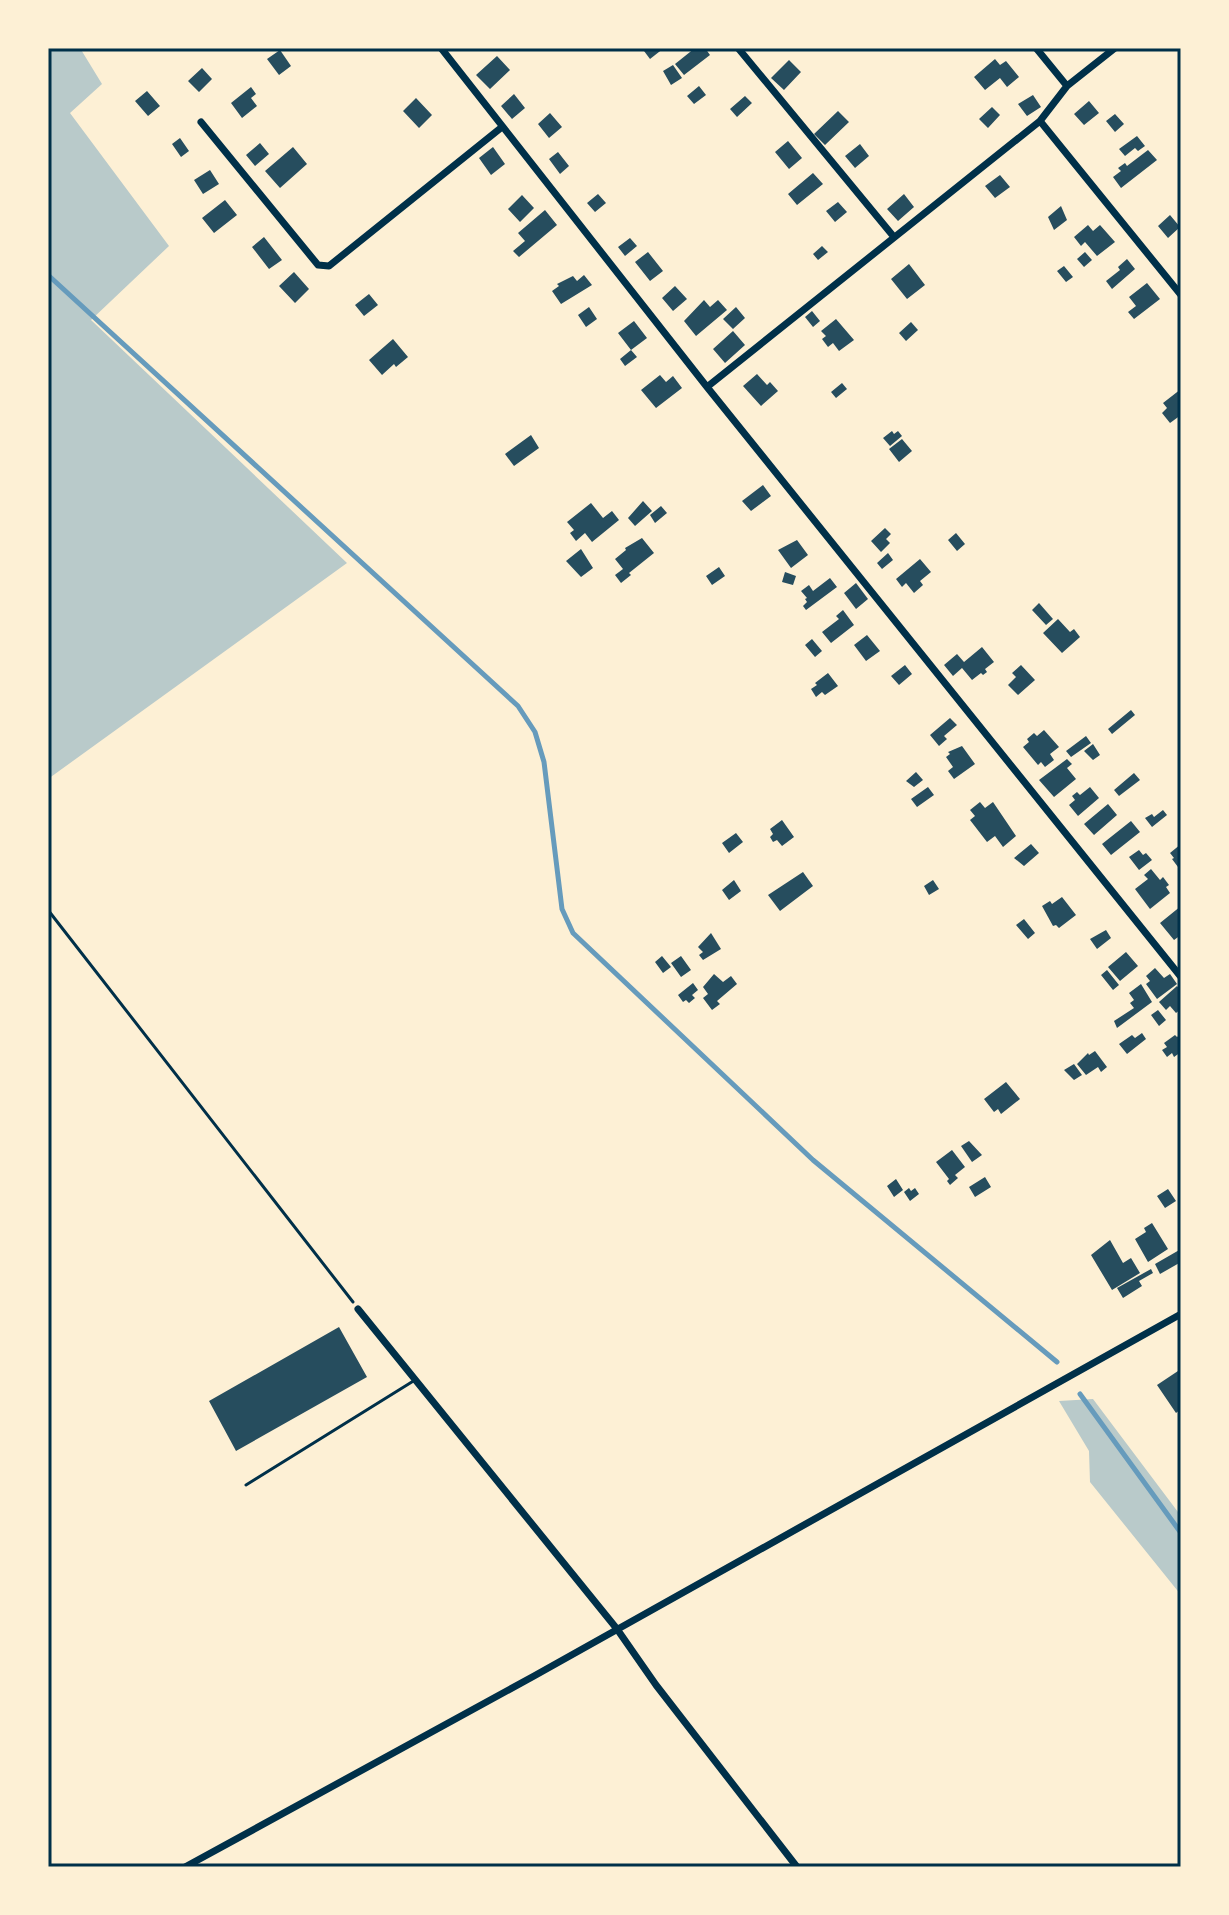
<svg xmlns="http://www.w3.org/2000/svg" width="1229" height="1915" font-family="'Exo 2',sans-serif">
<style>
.green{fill:#b9caca}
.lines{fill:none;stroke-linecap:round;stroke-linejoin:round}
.stream{stroke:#669bbc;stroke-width:5}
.building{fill:#264d5e}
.path{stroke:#003049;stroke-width:3}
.service{stroke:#003049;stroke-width:3}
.minor{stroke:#003049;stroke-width:7}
.neatline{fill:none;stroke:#003049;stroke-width:3}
</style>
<rect width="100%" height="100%" fill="#fdf0d5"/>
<!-- green -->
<path class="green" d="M48,48H80L102,84L70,113L169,246L91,320L347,563L48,779Z
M1093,1399L1181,1516V1595L1090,1482L1089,1451L1059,1401Z"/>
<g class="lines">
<!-- stream -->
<path class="stream" d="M48,275L518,706L535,732L544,762L562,909L573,933L813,1160L1057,1362
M1080,1394L1181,1533"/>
</g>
<!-- building -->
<path class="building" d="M647,48H664L650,59L644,51Z
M695,48H705L710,55L684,75L675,64Z
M280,50L291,66L279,75L267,59Z
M497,56L510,70L490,89L476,75Z
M995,59L1000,65L1006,61L1019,77L1007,87L1000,78L985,90L974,77Z
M789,60L801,72L784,90L771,78Z
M673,65L682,78L671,85L663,71Z
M202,68L212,79L199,92L188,81Z
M699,86L706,95L694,104L687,96Z
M251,87L256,94L251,98L257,106L242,118L231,103Z
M147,91L160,106L148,116L135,101Z
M514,94L525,108L512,119L501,106Z
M1033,95L1041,107L1027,116L1018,104Z
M745,96L752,103L737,117L730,109Z
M416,98L432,115L419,128L403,111Z
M1089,101L1099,113L1084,125L1074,114Z
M992,107L1000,115L988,128L979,119Z
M838,111L849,122L825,145L814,134Z
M550,113L562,127L549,138L538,124Z
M1115,114L1124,124L1115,132L1106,121Z
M1137,136L1145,146L1138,151L1135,148L1125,156L1119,149Z
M180,138L189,151L181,157L172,144Z
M788,141L802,158L789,169L775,152Z
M260,143L269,154L255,166L246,155Z
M860,144L869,156L855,168L845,156Z
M293,147L307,164L280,188L265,171Z
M493,147L505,164L491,175L479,158Z
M1148,150L1157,160L1121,188L1113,177L1121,171L1118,168L1125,163L1127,166Z
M558,152L569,166L560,174L549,159Z
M210,170L219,184L203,194L194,180Z
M813,173L823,184L797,205L788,194Z
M1000,175L1010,187L995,198L985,186Z
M598,194L606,203L595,212L587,203Z
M904,194L914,207L898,221L887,209Z
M522,195L534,208L520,222L508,209Z
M225,200L237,215L214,233L202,218Z
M838,202L847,212L835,222L826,211Z
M1061,206L1067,220L1054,230L1048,217Z
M545,210L557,225L519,257L513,251L525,241L518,233Z
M1170,215L1180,227L1168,238L1158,226Z
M1088,225L1093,231L1100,225L1115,242L1097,256L1085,242L1081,246L1074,237Z
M264,237L282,260L269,269L252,247Z
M630,238L637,246L625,256L618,247Z
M822,246L828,252L818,260L813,254Z
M648,252L663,271L650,281L635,262Z
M1085,252L1092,260L1084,267L1077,259Z
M1127,259L1135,269L1112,289L1106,281L1120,270L1118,267Z
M909,264L925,285L907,299L891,279Z
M1064,266L1073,277L1066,282L1057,271Z
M294,272L309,289L295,303L279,286Z
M584,275L592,285L561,304L552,291L559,286L557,284L573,276L577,281Z
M1147,283L1160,299L1134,319L1128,312L1136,306L1129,297Z
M675,286L687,299L673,311L662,298Z
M369,294L378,305L364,316L355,305Z
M704,300L710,307L718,300L727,310L696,336L684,321Z
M589,307L597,319L586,327L578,315Z
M736,307L745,318L733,329L723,319Z
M812,311L820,321L813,327L805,317Z
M836,319L854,340L839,351L833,343L828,347L822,339L826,336L821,331Z
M634,321L647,338L631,350L618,333Z
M911,322L918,330L906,341L899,333Z
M733,331L745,345L725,363L713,349Z
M393,339L408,357L396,367L394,364L382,375L369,360Z
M631,350L637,357L625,366L620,359Z
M757,374L767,385L770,382L778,391L761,406L743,386Z
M660,375L666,382L673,376L682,388L656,408L641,390Z
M842,383L847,389L836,398L831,392Z
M1181,389V415L1170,423L1162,413L1167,408L1163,403Z
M892,431L894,434L898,431L902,436L890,446L883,438Z
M531,435L539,448L514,466L505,454Z
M902,439L912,451L899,462L889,449Z
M763,485L771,496L751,511L742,501Z
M643,501L652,511L635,526L628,518Z
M591,503L603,518L612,511L619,520L592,542L585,533L576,541L570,533L574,530L567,522Z
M661,506L667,513L655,523L650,515Z
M885,528L891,534L886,539L890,543L881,552L871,541Z
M956,533L965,544L957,551L948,540Z
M642,538L654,553L629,573L631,575L621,583L615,575L623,569L615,559L626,550L625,548Z
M797,540L808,555L791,568L778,550Z
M581,549L593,568L581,577L566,561Z
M888,553L893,560L882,569L877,563Z
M920,559L931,572L920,581L923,585L914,593L906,583L902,587L896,579Z
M719,567L725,576L712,585L706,576Z
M785,572L796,576L793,585L782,582Z
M830,578L837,587L806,610L803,606L807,602L805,599L807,598L801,591L809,585L813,591Z
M856,583L868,599L856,609L844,593Z
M1039,603L1053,619L1046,625L1032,610Z
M843,610L854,625L831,643L822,632L839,619L836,616Z
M1058,619L1070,632L1074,629L1080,637L1062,653L1043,633Z
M867,635L880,651L866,661L854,645Z
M812,639L822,651L815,657L805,645Z
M982,647L994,662L985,669L987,672L983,675L981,673L972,680L962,668L953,676L944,665L957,654L964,662Z
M905,665L912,674L899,685L891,676Z
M1021,665L1035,680L1018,695L1008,685L1016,677L1012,673Z
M828,673L838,686L825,695L822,692L816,697L811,689L817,685L815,683Z
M1131,710L1135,715L1112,734L1108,729Z
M950,718L957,725L944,736L947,739L939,746L930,735Z
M1044,730L1059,747L1050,754L1054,760L1045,767L1041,762L1038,765L1023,747L1029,742L1027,739L1034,733L1037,736Z
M1086,736L1091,743L1071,757L1066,751Z
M1093,744L1100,755L1093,760L1084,751Z
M962,746L975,764L954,779L948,771L953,767L946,757L950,754L948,752Z
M1067,759L1072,764L1067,768L1076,779L1054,797L1039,780Z
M916,772L923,780L914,787L906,781Z
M1134,773L1140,780L1119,796L1114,790Z
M928,787L934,795L917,807L911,799Z
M1090,787L1099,798L1078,816L1069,805L1075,800L1072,796L1077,792L1080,795Z
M980,802L985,808L993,802L1016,836L1003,847L995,836L987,842L970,820L975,816L970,810Z
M1108,804L1117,815L1094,835L1084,824Z
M1163,810L1167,815L1152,827L1145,818L1152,814L1154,817Z
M782,820L794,837L782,846L777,840L773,842L770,837L773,834L770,829Z
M1131,821L1140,832L1111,855L1102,844Z
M736,833L743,842L729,853L722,843Z
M1031,844L1039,853L1024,866L1014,858Z
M1181,844V871L1172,859L1174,858L1170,853Z
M1139,850L1143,855L1146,853L1152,860L1139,870L1129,857Z
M1151,869L1160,880L1163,877L1169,885L1166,887L1170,893L1150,909L1135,889L1148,879L1144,875Z
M803,872L813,886L780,911L768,895Z
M734,880L741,891L729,900L722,890Z
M933,880L939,889L929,895L924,886Z
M1062,897L1076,915L1059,928L1056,925L1053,926L1042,906L1050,901L1052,904Z
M1181,906V935L1174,940L1160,923Z
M1024,919L1035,933L1028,939L1016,925Z
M1106,930L1111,938L1097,949L1090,939Z
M711,933L721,949L703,960L699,955L703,952L698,947Z
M1126,952L1138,966L1120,981L1108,967Z
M662,956L671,967L663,973L655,962Z
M681,956L691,970L681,977L671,963Z
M1155,968L1164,978L1170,974L1177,984L1157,999L1146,984L1150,981L1146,976Z
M1107,970L1119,985L1113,990L1101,975Z
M714,974L723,982L731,976L737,984L717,1001L720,1004L712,1010L703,998L708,994L703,987Z
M693,983L698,990L692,995L695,998L689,1003L686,1000L683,1002L678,995Z
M1141,984L1152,1002L1117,1028L1114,1021L1134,1008L1130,1003L1134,1000L1129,993Z
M1177,986L1181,991V1009L1176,1013L1170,1006L1166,1010L1159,1002Z
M1158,1010L1166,1020L1159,1026L1151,1015Z
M1142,1033L1146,1039L1127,1054L1119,1044L1132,1035L1135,1038Z
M1181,1034V1052L1174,1057L1172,1053L1167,1057L1162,1050L1167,1047L1164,1043L1175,1035L1177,1037Z
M1095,1051L1107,1067L1101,1072L1098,1067L1086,1075L1077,1064L1088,1053L1089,1055Z
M1074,1064L1082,1075L1074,1080L1064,1070Z
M1006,1082L1020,1099L1001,1114L998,1109L994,1112L984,1099Z
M969,1141L982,1155L972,1162L961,1146Z
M952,1150L965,1167L955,1175L958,1178L950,1185L947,1181L949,1179L936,1162Z
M985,1177L991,1187L975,1197L969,1187Z
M896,1179L903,1190L894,1197L887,1186Z
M909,1188L911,1191L915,1188L919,1194L910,1201L904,1192Z
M1168,1189L1176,1201L1165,1208L1157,1196Z
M1152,1223L1168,1249L1148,1262L1135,1239L1146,1232L1144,1228Z
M1110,1240L1123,1263L1131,1258L1140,1273L1112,1290L1091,1255Z
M1181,1249V1262L1160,1274L1155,1264Z
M1151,1269L1153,1273L1139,1281L1142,1286L1123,1298L1117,1288Z
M339,1327L367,1377L236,1451L209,1401Z
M1181,1369V1409L1176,1413L1157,1385Z"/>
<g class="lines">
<!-- path -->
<path class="path" d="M48,910L353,1302"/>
<!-- service -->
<path class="service" d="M246,1485L415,1380"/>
<!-- minor -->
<path class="minor" d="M441,48L707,387L1181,977
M738,48L894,237
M1036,48L1067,86L1040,121L1181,295
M1067,86L1115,48
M201,122L318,265L329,266L502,127
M707,387L1040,121
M358,1309L617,1629L656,1685L797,1867
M185,1867L534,1676L1181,1314"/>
</g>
<!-- border -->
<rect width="1229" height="1915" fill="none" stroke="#fdf0d5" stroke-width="100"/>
<rect x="50" y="50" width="1129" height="1815" class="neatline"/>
</svg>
